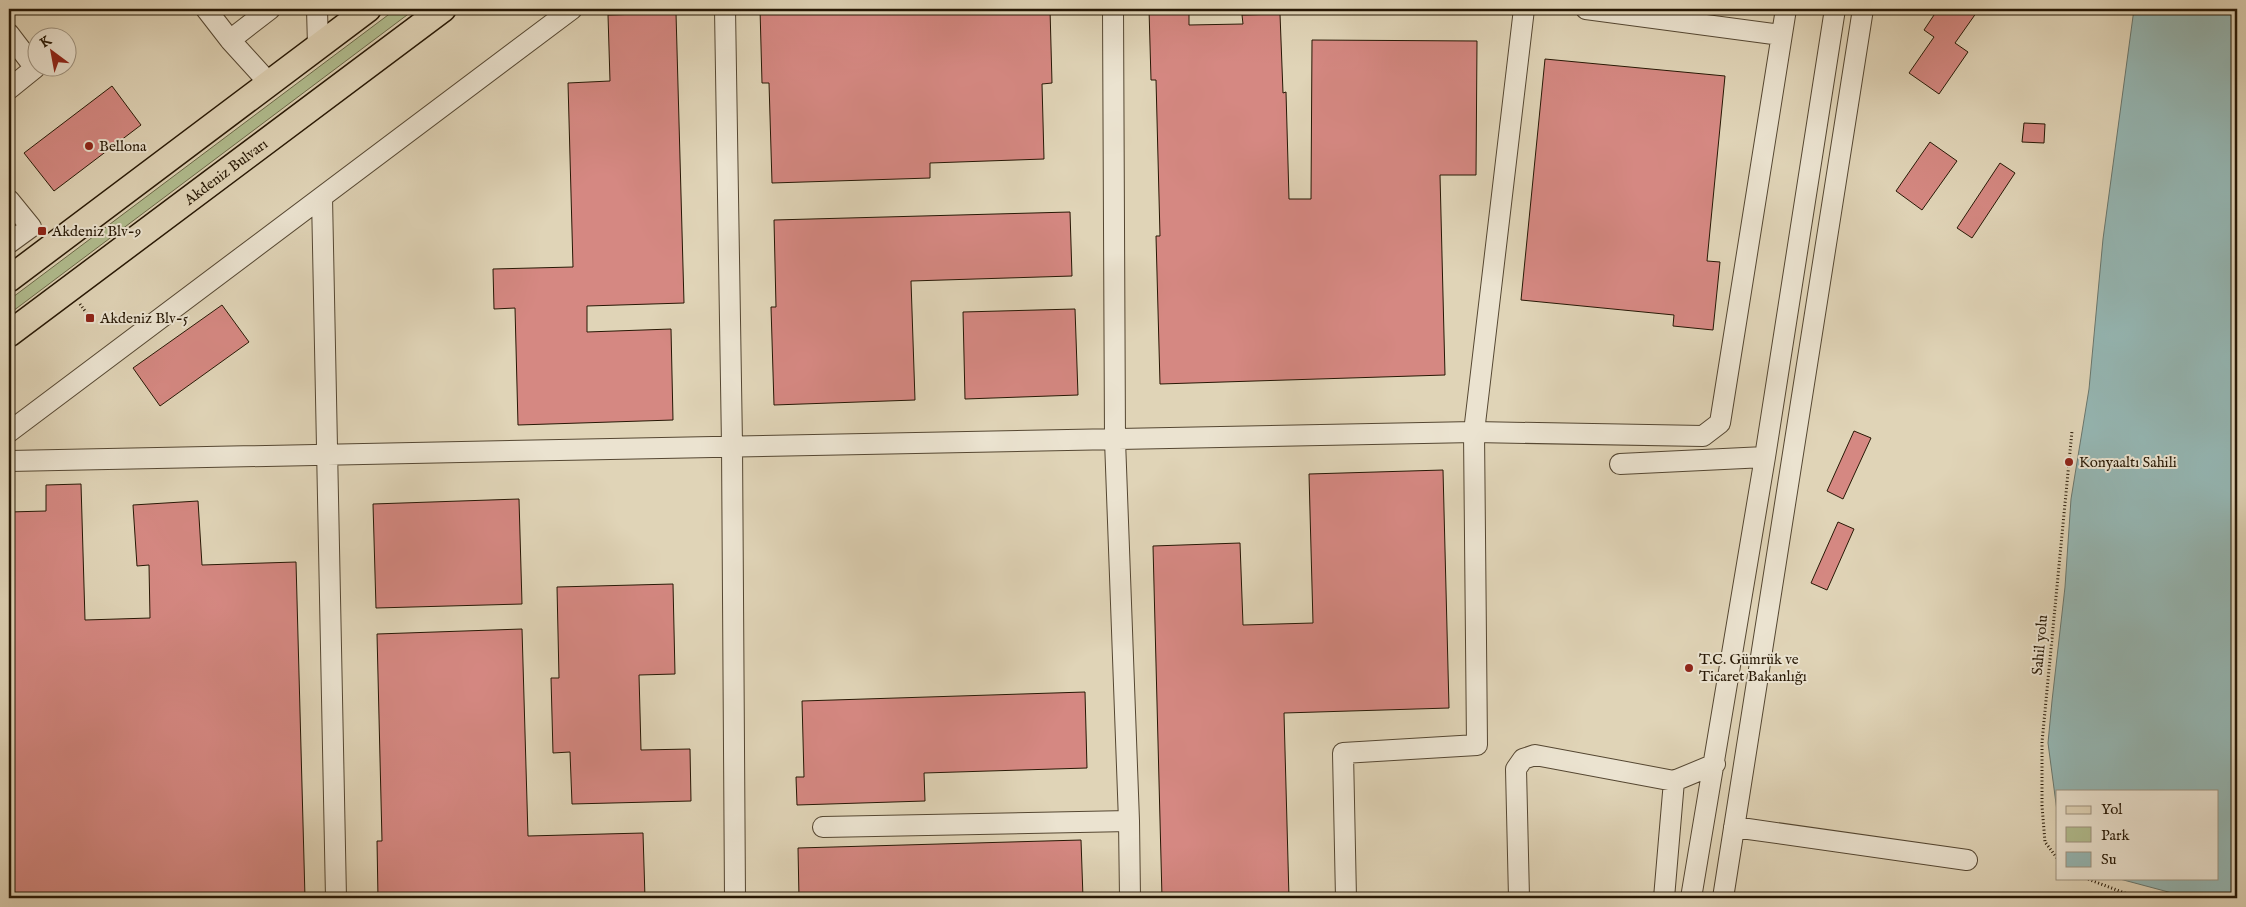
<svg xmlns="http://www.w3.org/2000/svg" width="2246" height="907" font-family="'IM FELL English',serif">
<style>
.green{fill:#b1bd8f;stroke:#6c6a4a}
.water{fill:#95b7b4;stroke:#69776e}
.building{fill:#d58882;stroke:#271805}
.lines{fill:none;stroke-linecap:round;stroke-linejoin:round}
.minor-casing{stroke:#554732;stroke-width:22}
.major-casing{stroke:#271805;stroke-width:28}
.path{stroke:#271805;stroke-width:3;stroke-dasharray:1 2.5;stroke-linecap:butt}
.minor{stroke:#ebe3d0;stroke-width:20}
.major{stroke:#e0d4b7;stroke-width:25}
.poi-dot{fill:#8f2418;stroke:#ebe3d0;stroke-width:2}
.labels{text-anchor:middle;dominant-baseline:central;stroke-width:4;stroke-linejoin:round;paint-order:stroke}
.poi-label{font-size:15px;fill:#271805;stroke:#ebe3d0;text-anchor:start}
.street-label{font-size:15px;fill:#271805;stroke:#ebe3d0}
</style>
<rect width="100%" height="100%" fill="#e0d4b7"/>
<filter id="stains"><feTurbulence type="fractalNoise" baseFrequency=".004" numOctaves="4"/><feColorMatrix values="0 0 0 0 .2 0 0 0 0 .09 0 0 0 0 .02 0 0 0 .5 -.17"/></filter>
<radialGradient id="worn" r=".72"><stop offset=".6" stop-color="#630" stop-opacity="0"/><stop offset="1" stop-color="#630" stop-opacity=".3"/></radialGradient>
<!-- green -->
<path class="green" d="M396,9H415L9,314V300Z"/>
<!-- water -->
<path class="water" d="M2134,9H2237V898H2191L2116,878H2217V791H2057V811L2048,743L2052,701L2065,587L2071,499L2089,389L2103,239Z"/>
<!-- building -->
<path class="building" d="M760,9H1050L1052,83L1042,84L1044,159L930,163V178L772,183L769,83H762Z
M1149,9H1189V25L1243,24L1242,15L1280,14L1283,93L1286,92L1289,199H1311L1312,40L1477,41L1476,175H1440L1445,375L1160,384L1156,236H1160L1156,80H1151Z
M1938,9H1979L1955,43L1968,52L1939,94L1909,73L1934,37L1924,30Z
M676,13L684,303L587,306V332L671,329L673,420L518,425L515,308L494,309L493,269L573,267L568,83L610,81L608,15Z
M1545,59L1725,76L1707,261L1720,262L1713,330L1673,326L1674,315L1521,300Z
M112,86L141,125L54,191L24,153Z
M2024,123L2045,124L2044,143L2022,142Z
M1930,142L1957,161L1922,210L1896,191Z
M2000,163L2015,173L1972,238L1957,228Z
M1070,212L1072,276L911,281L915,400L774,405L771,307H776L774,220Z
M222,305L249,342L160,406L133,368Z
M1075,309L1078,395L965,399L963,312Z
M1854,431L1871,438L1843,499L1827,491Z
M1443,470L1449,708L1284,713L1289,898H1162L1153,546L1240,543L1243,625L1313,623L1309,474Z
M81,484L85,620L150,618L149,565L137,566L133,505L198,501L202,565L296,562L305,898H9V512L46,511V485Z
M519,499L522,604L376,608L373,504Z
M1838,522L1854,529L1827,590L1811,583Z
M673,584L675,674L639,675L641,750L690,749L691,801L572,804L570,752L553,753L551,678H559L557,587Z
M522,629L528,836L643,833L645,898H378L377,841H382L377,634Z
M1085,692L1087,768L924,773L925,801L797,805L796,777H804L802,701Z
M1081,840L1083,898H799L798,848Z"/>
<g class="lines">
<!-- minor casing -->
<g class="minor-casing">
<path id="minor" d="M206,9L230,40L269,83
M317,9L318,46
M725,9L732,445L735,898
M1113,9L1115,440L1129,821L1130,898
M1586,9L1781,35
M9,34L35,68L9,89
M230,40L270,9
M322,197L336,898
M9,200L31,227L9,243
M9,432L572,9
M9,461L1474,432L1703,436L1720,423L1786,9
M1620,464L1765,457
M1674,781L1715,764
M823,827L1129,821
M1734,827L1967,860
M1346,898L1343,753L1477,745L1474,432L1524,9
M1519,898L1516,769L1523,759L1535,755L1674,781L1664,898
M1691,898L1765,457L1835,9
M1723,898L1863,9"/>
</g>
<!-- major casing -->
<g class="major-casing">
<g id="major">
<path d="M9,279L368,9"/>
<path id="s1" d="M9,334L443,9"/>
</g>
</g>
<!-- path -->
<path class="path" d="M80,304L90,318
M2057,858L2045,842L2042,806V742L2072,431
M2085,878L2138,898"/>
<!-- minor -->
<use href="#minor" class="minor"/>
<!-- major -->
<use href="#major" class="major"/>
</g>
<!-- markers -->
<g class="poi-dot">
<circle cx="89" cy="146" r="5"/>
<rect x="37" y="226" width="10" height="10" rx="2.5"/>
<rect x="85" y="313" width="10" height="10" rx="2.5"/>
<circle cx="2069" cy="462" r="5"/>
<circle cx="1689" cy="668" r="5"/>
</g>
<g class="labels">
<!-- poi labels -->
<g class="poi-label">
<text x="99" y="146">Bellona</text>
<text x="52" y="231">Akdeniz Blv-9</text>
<text x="100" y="318">Akdeniz Blv-5</text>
<text x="2079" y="462">Konyaaltı Sahili</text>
<text x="1699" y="659">T.C. Gümrük ve<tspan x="1699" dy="17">Ticaret Bakanlığı</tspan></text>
</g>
<!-- street labels -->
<g class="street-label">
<text stroke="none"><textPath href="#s1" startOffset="271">Akdeniz Bulvarı</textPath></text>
<text transform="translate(2040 645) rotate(-85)">Sahil yolu</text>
</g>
</g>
<!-- margin -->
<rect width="2246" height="907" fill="none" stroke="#e0d4b7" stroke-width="30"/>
<rect x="10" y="10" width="2226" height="887" fill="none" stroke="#271805" stroke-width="2.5"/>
<rect x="15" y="15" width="2216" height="877" fill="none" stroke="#271805"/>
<!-- legend -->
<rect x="2056" y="790" width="162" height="90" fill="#ebe3d0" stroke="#9d927f"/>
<rect x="2066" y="806" width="25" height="8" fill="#e0d4b7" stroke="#9d927f"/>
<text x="2101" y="814" font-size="15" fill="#271805">Yol</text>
<rect x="2066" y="827" width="25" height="15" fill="#b1bd8f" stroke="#9d927f"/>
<text x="2101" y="840" font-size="15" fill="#271805">Park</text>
<rect x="2066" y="852" width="25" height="15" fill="#95b7b4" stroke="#9d927f"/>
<text x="2101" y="864" font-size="15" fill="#271805">Su</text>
<!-- north arrow -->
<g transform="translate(52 52) rotate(328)"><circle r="24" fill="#ebe3d0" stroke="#9d927f"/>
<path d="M0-4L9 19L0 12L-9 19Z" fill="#8f2418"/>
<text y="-8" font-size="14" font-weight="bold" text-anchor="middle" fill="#271805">K</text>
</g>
<rect width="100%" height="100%" filter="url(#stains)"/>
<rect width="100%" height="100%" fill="url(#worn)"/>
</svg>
